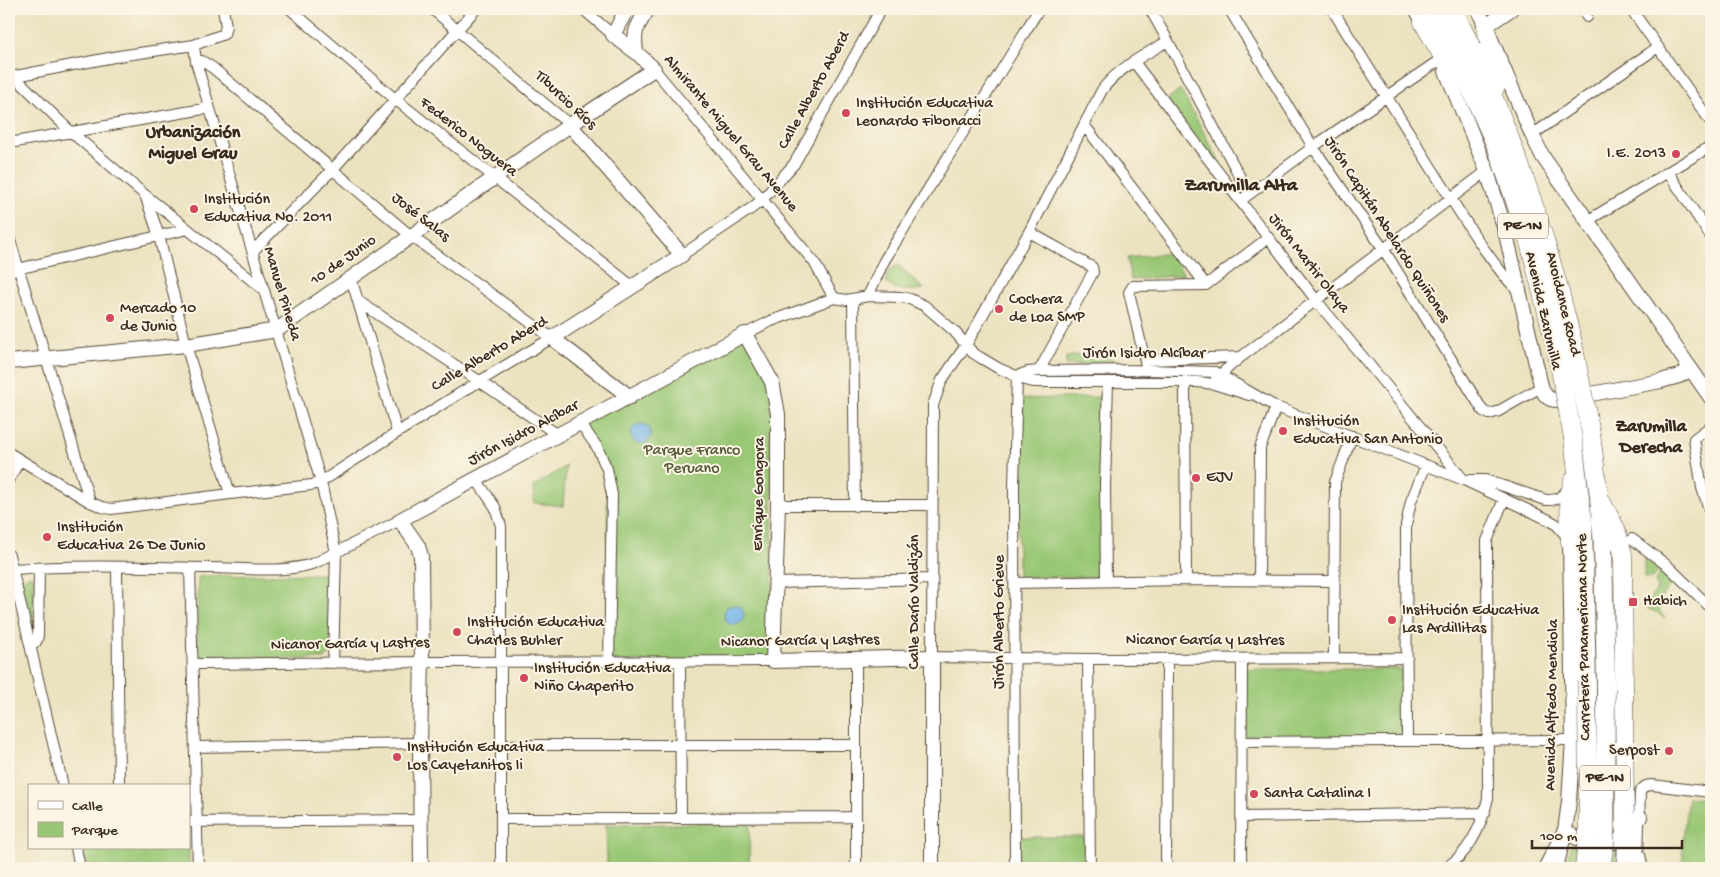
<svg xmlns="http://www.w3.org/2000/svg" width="1720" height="877" font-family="'Gochi Hand',sans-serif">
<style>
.green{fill:#99c775;stroke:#6a784a}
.water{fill:#71b6e7;stroke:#567082}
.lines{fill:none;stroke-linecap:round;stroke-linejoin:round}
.street-casing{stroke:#554636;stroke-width:12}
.secondary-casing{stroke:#554636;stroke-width:16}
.primary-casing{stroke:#554636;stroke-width:17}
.highway-casing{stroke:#554636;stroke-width:19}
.street{stroke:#fff;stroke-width:10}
.secondary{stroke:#fff;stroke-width:14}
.primary{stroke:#fff;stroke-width:15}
.highway{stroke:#fff;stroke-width:18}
.highway-bridge-casing{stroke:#554636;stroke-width:19;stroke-linecap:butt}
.highway-bridge{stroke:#fff;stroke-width:18}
.poi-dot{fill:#d1495b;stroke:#fcf5e5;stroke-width:2}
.labels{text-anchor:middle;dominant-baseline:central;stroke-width:4;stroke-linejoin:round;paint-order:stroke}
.shield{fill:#fcf5e5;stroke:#75675a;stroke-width:1}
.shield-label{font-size:15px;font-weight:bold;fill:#3b2a1e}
.street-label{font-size:16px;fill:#3b2a1e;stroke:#fcf5e5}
.poi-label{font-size:16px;fill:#3b2a1e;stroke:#fcf5e5;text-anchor:start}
.park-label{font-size:16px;fill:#575938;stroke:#fcf5e5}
.neighbourhood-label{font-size:18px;font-weight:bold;fill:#3b2a1e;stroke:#fcf5e5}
.quarter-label{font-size:19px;font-weight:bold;fill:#3b2a1e;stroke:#fcf5e5}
</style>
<rect width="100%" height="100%" fill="#fcf5e5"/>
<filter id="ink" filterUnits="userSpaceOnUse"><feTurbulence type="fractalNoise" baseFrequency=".02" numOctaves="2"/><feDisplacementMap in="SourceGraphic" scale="10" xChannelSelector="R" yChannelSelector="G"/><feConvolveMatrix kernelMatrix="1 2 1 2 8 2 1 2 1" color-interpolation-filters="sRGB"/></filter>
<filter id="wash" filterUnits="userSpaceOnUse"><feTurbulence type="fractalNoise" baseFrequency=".0096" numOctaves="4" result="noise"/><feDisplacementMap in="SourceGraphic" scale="20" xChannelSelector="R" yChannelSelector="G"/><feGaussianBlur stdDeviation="1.12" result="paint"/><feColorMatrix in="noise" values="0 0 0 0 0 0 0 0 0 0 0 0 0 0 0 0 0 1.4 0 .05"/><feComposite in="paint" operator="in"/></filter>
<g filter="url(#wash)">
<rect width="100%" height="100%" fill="#ebe2c0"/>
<!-- green -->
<path class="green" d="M1180,89L1232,184L1167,100Z
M1171,253L1184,275L1131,280L1127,258Z
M898,265L924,289C912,291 897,292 887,284C884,274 889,269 898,265Z
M745,334L772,382L773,661L609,662L607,469L580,423Z
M1087,354L1103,356L1126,364L1066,365V357Z
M1208,375L1211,377V378H1031L1030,376Z
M1101,397L1102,577H1018V399Z
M566,466L563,506L534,503L533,487Z
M1644,558L1659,569L1652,578H1644Z
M1661,571L1674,581L1657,602L1659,603L1657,606L1665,619L1656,612L1648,609C1647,600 1652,596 1657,589L1655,582Z
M327,574L331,577L330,654L324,659H200L197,656L198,578L202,576Z
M30,575L34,577L33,629L21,581Z
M1245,669H1401V737L1246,736Z
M1688,797L1711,800V868H1684L1682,846Z
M750,823L749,868H607L606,825Z
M1019,837H1084V868H1019Z
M189,840V868H88L83,848H189Z
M1571,844L1617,852V868H1565Z"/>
<!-- water -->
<path class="water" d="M631 434a10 10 0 1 1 20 0a10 10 0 1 1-20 0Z
M724 615a10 10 0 1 1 20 0a10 10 0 1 1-20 0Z"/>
</g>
<g filter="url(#ink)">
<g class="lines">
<!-- street casing -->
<g class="street-casing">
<path id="street" d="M290,9L395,99L632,286
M432,9L570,125
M583,9L613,35
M1150,9L1168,41L1249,194
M1229,9L1313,147L1384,250L1483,411L1489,414L1497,412L1541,387
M1332,9C1368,67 1404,125 1441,183C1465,220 1488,260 1518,291
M1583,9L1587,17
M1631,9L1711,122
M1168,41C1146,54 1118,68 1102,90L1029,232L966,345L942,380L933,405L932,657L1088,659L1407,658
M194,45L196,62L321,482L336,553L333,663
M1134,62L1316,300L1463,479
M654,69L814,262L834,298
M14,76L71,132L145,195L264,290
M11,77L119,56L194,45L224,34L226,26L223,9
M1085,126L1206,285
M1532,135L1658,47
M9,143L209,108
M1668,172L1711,237
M145,195L159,236L186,345L230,494
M1240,201L1313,147L1441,59
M1587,221L1711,146
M1029,232L1092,267L1093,272L1039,371
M9,237L90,502
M253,251L333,169L476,9
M682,255L752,208L762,200L794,164L881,9
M9,271L188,229
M351,278L397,432
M868,296L884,261L1039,9
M853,299L855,506
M358,301L479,381L558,435
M745,334L771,321L834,298L847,300L868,296L901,297L910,299L925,306L954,331L973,353L981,358L998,368L1025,380L1035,382H1197L1214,384L1249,395
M1146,360L1241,357
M1147,370L1129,292L1133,286L1206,285L1268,238
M1017,376L1028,372L1039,371L1147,370L1215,372L1276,407L1464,480L1549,520L1556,524L1568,538
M1216,378L1241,357L1487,171
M1185,381L1186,580
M580,423L597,447L607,469L612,495L609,662
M1711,426L1694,439L1702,488L1711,515
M9,453L90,502L102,507L111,509L230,494L312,485L321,482C397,432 473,384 552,338L411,236L213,68L202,61L196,62
M9,479L20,460
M476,479L495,507L501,526V868
M1468,480H1485L1546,500C1557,501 1563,496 1569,487
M778,505H932
M1632,539L1668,566L1711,608
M9,555L63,786
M117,567L119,786
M190,568L198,868
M12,569C78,565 144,567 210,568C244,568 283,574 315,563L400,520
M1259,580L1260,448L1276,407
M1106,581L1105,486L1108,382
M776,583L932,579
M1015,583L1186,580L1334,581
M30,645L36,642L38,636L39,568
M1334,658L1335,482L1352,436
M1088,659L1090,868
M680,662L681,818
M193,664C386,661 580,662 773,661
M1407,740L1406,525L1411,501L1426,465
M1242,742L1573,740
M502,745H856
M196,747L420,743
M1242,817L1485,813
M502,819L856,817
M189,822L421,820
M76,848L80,868
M1638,856L1640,792C1644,786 1646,785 1652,785L1711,792
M856,868V659
M1015,868L1014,486L1017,376
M1166,868L1167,659
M1241,868L1242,659
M1445,868C1470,853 1482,825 1488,798L1487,541L1504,499"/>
</g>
<!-- secondary casing -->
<g class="secondary-casing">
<path id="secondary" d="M1416,9L1428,31
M1478,9L1532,135L1543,157L1711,398
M1486,26L1511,9
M636,52C633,30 637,27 648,9
M1446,71L1487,171L1505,230L1539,377C1542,390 1544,401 1559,400L1661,381L1679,376L1691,369
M570,125L682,255L552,338L630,397
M9,362L186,345L277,330L570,125L654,69L636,52L613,35L627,9
M1565,831C1582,843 1607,850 1625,836C1631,831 1635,823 1640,817
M421,868L420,743L422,661L421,556L418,546L400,520L745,334L772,382L778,414V505L773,661L932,657V868
M1556,868L1565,831L1569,801L1573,740L1570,542
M1624,868L1625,835"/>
</g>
<!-- primary casing -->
<g class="primary-casing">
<path id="primary" d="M1625,835L1638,857L1640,868
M1546,868L1565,831"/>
</g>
<!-- highway casing -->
<g class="highway-casing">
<path id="highway" d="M1435,9L1497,148L1529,242L1556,348
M1453,9C1507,116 1545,226 1573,343
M1423,22L1456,80
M1486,26L1493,62L1496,87
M1591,434L1599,497L1603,546L1606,688
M1573,438L1583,523L1587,681
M1599,497L1616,529L1623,554L1625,835
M1570,542L1569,497L1573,481"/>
</g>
<!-- street -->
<use href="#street" class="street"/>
<!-- secondary -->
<use href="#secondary" class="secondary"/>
<!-- primary -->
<use href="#primary" class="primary"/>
<!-- highway -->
<use href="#highway" class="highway"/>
<!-- highway-bridge casing -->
<g class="highway-bridge-casing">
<path id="highway-bridge" d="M1573,343L1591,434
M1556,348L1573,438
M1584,868L1588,831L1587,681
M1601,868L1605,843L1606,688"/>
</g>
<!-- highway-bridge -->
<use href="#highway-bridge" class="highway-bridge"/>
</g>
</g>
<!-- markers -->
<g class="poi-dot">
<circle cx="846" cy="113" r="5"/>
<circle cx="1676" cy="154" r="5"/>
<circle cx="194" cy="209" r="5"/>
<circle cx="999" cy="309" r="5"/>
<circle cx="110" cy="318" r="5"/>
<circle cx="1283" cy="431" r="5"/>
<circle cx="1196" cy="478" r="5"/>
<circle cx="47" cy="537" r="5"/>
<rect x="1628" y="597" width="10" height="10" rx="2.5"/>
<circle cx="1392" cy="620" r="5"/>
<circle cx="457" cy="632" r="5"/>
<circle cx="524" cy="678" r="5"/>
<circle cx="1669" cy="751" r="5"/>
<circle cx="397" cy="757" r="5"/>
<circle cx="1254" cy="794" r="5"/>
</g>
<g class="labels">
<!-- shield labels -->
<g class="shield">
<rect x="1498" y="213.5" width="50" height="25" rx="4"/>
<rect x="1580" y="765.5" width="50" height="25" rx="4"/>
</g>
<g class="shield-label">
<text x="1523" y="226">PE-1N</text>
<text x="1605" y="778">PE-1N</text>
</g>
<!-- street labels -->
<g class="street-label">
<text transform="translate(815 91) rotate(-61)">Calle Alberto Aberd</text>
<text transform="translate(565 101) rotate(43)">Tiburcio Ríos</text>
<text transform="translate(730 134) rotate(50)">Almirante Miguel Grau Avenue</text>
<text transform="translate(468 138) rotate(38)">Federico Noguera</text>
<text transform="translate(420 218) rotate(38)">José Salas</text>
<text transform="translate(1386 230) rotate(57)">Jirón Capitán Abelardo Quiñones</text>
<text transform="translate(344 261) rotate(-35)">10 de Junio</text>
<text transform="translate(1308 264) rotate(52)">Jirón Martir Olaya</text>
<text transform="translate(281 294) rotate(73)">Manuel Pineda</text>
<text transform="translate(1562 304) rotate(76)">Avoidance Road</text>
<text transform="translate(1542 311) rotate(77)">Avenida Zarumilla</text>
<text x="1144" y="354">Jirón Isidro Alcíbar</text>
<text transform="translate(490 355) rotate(-31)">Calle Alberto Aberd</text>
<text transform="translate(524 434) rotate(-28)">Jirón Isidro Alcíbar</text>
<text transform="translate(760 494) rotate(-89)">Enrique Gongora</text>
<text transform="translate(915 602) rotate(-90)">Calle Darío Valdizán</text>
<text transform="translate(1000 622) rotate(-90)">Jirón Alberto Grieve</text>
<text transform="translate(1585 637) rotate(-91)">Carretera Panamericana Norte</text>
<text x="1205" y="641">Nicanor García y Lastres</text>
<text transform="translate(800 642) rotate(-1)">Nicanor García y Lastres</text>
<text transform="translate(350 645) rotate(-1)">Nicanor García y Lastres</text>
<text transform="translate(1553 705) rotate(-89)">Avenida Alfredo Mendiola</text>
</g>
<!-- poi labels -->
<g class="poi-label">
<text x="856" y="104">Institución Educativa<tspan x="856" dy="18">Leonardo Fibonacci</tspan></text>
<text x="1666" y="154" text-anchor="end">I.E. 2013</text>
<text x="204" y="200">Institución<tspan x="204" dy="18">Educativa No. 2011</tspan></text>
<text x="1009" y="300">Cochera<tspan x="1009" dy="18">de Loa SMP</tspan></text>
<text x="120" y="309">Mercado 10<tspan x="120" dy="18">de Junio</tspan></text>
<text x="1293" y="422">Institución<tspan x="1293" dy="18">Educativa San Antonio</tspan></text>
<text x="1206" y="478">EJV</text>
<text x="57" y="528">Institución<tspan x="57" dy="18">Educativa 26 De Junio</tspan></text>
<text x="1643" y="602">Habich</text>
<text x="1402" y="611">Institución Educativa<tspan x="1402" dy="18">Las Ardillitas</tspan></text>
<text x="467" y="623">Institución Educativa<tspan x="467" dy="18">Charles Buhler</tspan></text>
<text x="534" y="669">Institución Educativa<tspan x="534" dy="18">Niño Chaperito</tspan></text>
<text x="407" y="748">Institución Educativa<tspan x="407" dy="18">Los Cayetanitos Ii</tspan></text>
<text x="1659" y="751" text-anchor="end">Serpost</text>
<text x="1264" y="794">Santa Catalina I</text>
</g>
<!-- park labels -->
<g class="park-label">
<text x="692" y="451">Parque Franco<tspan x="692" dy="18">Peruano</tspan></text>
</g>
<!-- neighbourhood labels -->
<g class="neighbourhood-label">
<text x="193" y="133">Urbanización<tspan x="193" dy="21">Miguel Grau</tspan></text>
<text x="1651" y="427">Zarumilla<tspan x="1651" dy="21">Derecha</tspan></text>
</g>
<!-- quarter labels -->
<g class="quarter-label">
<text x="1241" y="186">Zarumilla Alta</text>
</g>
</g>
<!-- margin -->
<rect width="1720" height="877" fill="none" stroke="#fcf5e5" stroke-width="30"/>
<!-- legend -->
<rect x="28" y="784" width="162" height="65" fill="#fcf5e5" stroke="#afa495"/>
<rect x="38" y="801" width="25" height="8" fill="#ffffff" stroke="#afa495"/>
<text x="72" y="810" font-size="15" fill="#3b2a1e">Calle</text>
<rect x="38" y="822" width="25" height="15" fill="#99c775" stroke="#afa495"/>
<text x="72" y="834" font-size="15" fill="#3b2a1e">Parque</text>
<!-- scale -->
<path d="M1532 840v8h150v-8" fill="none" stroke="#3b2a1e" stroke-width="2.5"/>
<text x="1540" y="840" font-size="15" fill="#3b2a1e" stroke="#fcf5e5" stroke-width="4" paint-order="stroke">100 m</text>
</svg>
